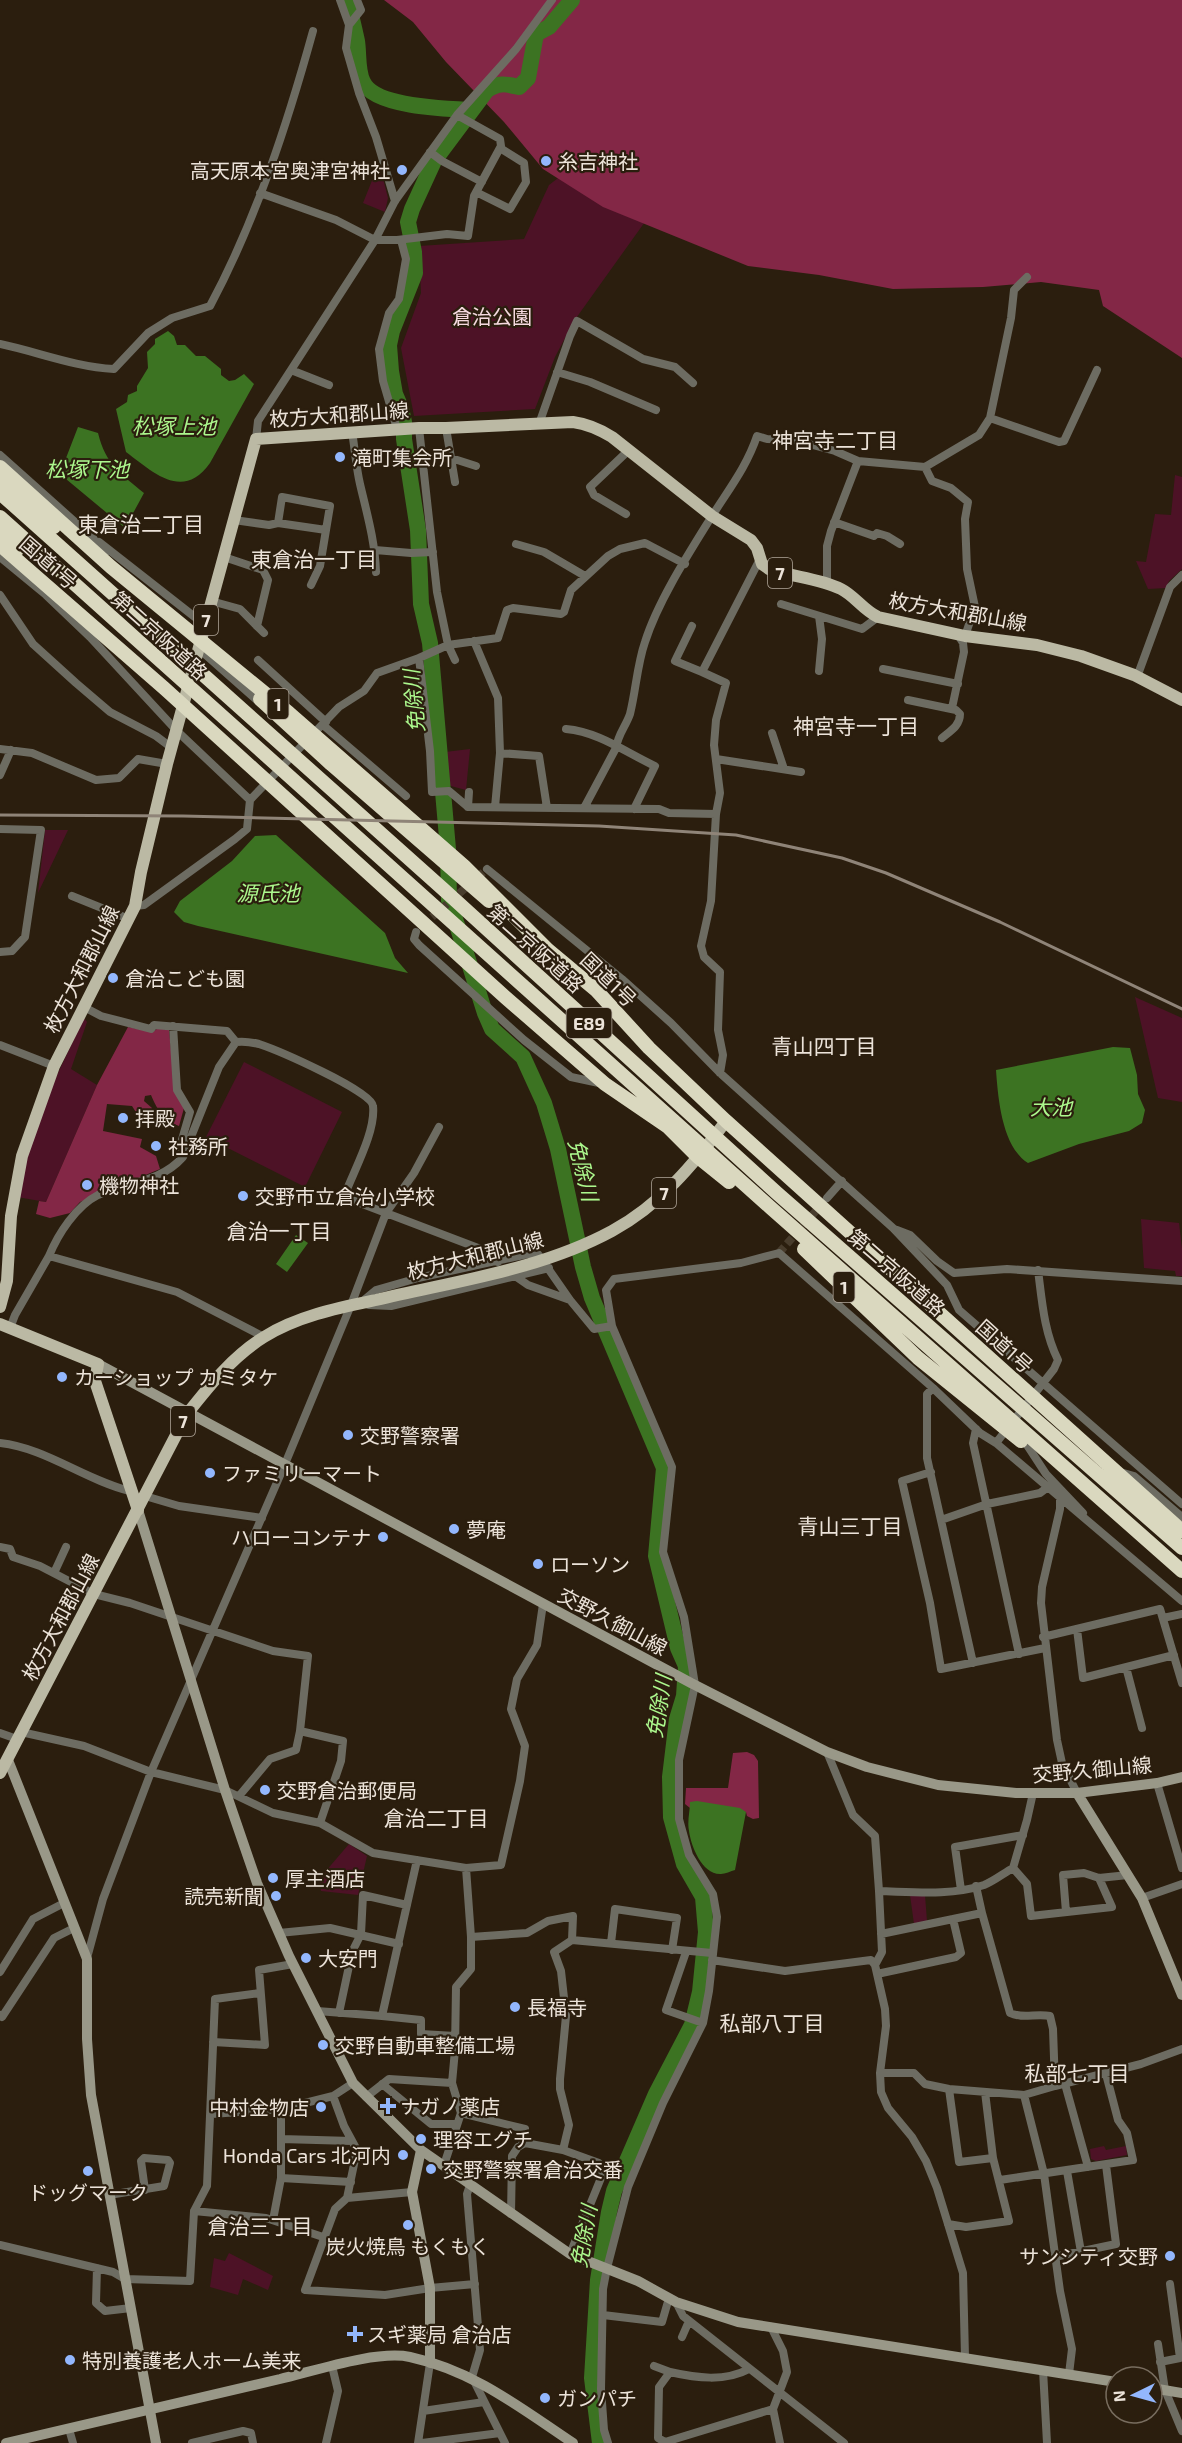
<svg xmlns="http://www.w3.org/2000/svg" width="1182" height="2443" font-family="'Exo 2','Noto Sans JP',sans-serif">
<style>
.green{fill:#4d1226}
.forest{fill:#832746}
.water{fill:#3c7322}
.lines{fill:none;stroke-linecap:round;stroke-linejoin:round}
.river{stroke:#3c7322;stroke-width:16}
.street-tunnel{stroke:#483c2c;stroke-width:8;stroke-dasharray:8 4;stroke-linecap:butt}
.street{stroke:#6d6c62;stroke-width:8}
.secondary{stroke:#999888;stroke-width:10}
.primary{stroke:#bbb9a4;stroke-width:12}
.highway{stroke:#dad8bf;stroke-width:14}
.rail{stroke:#8f8478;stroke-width:3}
.poi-dot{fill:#93b7fd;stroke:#2b1e0e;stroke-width:2}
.labels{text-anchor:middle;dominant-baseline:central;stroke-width:4.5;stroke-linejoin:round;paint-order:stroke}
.shield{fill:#2b1e0e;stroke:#b2a89c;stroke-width:1.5}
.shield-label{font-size:18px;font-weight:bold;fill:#ece3d9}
.poi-label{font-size:20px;fill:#ece3d9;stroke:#2b1e0e;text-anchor:start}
.park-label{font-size:20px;fill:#f5d9df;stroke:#2b1e0e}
.street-label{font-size:20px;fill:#ece3d9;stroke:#2b1e0e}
.water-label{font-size:21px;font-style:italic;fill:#acf88d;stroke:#2b1e0e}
.neighbourhood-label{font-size:21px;fill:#ece3d9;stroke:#2b1e0e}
</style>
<rect width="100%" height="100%" fill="#2b1e0e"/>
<!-- green -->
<path class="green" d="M379,163L388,198L385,212L363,203Z
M562,175L647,219L574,321L555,357L535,409L414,416L401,348L421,293L419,246L524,239L549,185Z
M1175,475L1182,477V569L1169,581L1166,588L1148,589L1136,561L1146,562L1155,514L1171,515Z
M470,749L466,790L447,785L445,752Z
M45,830H68L38,893Z
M1135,997L1182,1018V1102L1158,1098Z
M84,1018L87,1022L71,1069L97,1085L46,1202L17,1197L37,1117Z
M244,1062L342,1112L305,1187L206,1137Z
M1141,1219L1179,1223L1182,1248V1276H1176L1175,1271L1144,1268Z
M349,1844L367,1856L358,1895L321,1891L319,1879Z
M910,1895H925L927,1921L914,1924Z
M1104,2146L1106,2150L1126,2146L1127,2155L1096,2161L1091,2159L1090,2149Z
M229,2253L273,2276L268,2290L243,2279L238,2295L210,2287L214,2258L225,2261Z"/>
<!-- forest -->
<path class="forest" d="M384,0H1182V358L1103,306L1099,290L1041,282L983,287L893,289L819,275L748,266L603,207L543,169L504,122L446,62L413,22Z
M128,1027L153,1032L158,1028L169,1030L175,1090L184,1108L179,1126C162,1119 158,1111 151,1095L145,1096L144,1101L152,1108L150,1119L139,1117L132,1106L107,1104L103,1131L142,1139L140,1147L156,1156L160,1169L80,1202L70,1213L50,1218L36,1214L39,1201L46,1202L97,1085Z
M747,1752L754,1755L758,1761L759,1818L753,1819L747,1816L746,1812L691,1802L690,1808L685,1804L686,1788H728L733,1753Z"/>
<!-- water -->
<path class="water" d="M168,331L174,336L177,345H185L196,356H205L221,369V375L229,381L235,380L244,374L254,384L210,463C183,501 154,473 126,452L116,409L127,402L128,395L137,391V386L148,368L147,352L155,344V339Z
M78,427L98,433C106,465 120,473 144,493L125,528L66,479L61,471Z
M276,835L385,933L395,958L408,973L198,926L184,922L174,912L180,901L232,861L255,836Z
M1113,1047L1130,1048L1137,1075L1138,1094L1145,1110L1142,1123L1129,1131L1079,1144L1028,1163C1002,1147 998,1098 996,1070Z
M296,1235L308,1243L287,1272L276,1264Z
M697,1801L740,1808L746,1812L735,1870C731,1871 725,1874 721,1874C702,1875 691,1846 689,1831C687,1822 690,1811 690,1802Z"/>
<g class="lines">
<!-- river -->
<path class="river" d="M347,0C351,14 354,27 357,41C359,53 357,71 363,82C374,107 448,109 472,110
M572,0L549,27L536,34L528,78L519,87C506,84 499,82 487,90L434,161L412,209L408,222L414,252L415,273L392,331L389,345L391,371L395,394L401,408L404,422V439L418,530L421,604L430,643L448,849L449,900L485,1013L492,1029L523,1057L544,1103L558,1149L583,1267L592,1298L664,1468L656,1556L678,1648L686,1666L684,1696L677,1719L670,1777L671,1817L684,1864L703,1897L706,1932L700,1992L692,2025L656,2094L614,2191L609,2212L598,2280L592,2378L600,2443"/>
<!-- street-tunnel -->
<path class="street-tunnel" d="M423,925L487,869
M779,1253L821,1205"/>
<!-- street -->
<path class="street" d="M340,0L349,25
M357,0L361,10L349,25L346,48L359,93L376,137L395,201
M430,152L442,161L482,182
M476,192L510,209L526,182L524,163L500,148
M260,193L336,220L375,240H397L447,234L468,236L474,196L501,146L500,139L457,115
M0,344C38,352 75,367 114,369L148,333L172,318L210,306C256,220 287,125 313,31
M291,370L329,385
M557,372L590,382L656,410
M990,418L1059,442L1064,441L1097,370
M539,424L570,336L577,321L643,359L675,367L693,383
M419,428L437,592L448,645L455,660
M446,428L455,482
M397,429L383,381L379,349L389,313L399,299L406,259L401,240
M352,432C355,449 356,467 360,484C367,514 375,541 376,572
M256,439L258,421L375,240L395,201L457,115L516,49L552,0
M0,455L93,538L104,555
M451,458L476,466
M925,467L932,481L951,488L968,502L965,519L967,569L975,607L965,636
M626,514L594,495L590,487L629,450
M234,520L269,525L278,523L326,530L320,566L311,585
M834,522L874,536L877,533L887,536L900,544
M278,523L282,497L330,506L326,530
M99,542L205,625
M516,544L544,552L585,576
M375,550L411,553L433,552
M0,557L46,595L90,637L177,731L250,800L247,829L235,839L144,905L135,906
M224,557L263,570L268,580L257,626
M685,564L645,543L620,549L608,556L571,590L564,612L561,614L513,608L507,610L498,638L448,645L419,658L430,751L432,792L449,791L468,807L659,809L669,813L716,814
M827,584V546L831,531L858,461
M0,595L33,644L76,683L110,712L156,736L172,748
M211,601L240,609L264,633
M781,604L862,629L878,617
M819,616L822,639L819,671
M692,626L675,661L702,672
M474,641L498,698L500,753L495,807
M199,649L260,703
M258,660L326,722
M883,669L958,684
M1137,677L1170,587L1182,575
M908,700L956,710L960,714C960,726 950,731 942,738
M952,708L964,652L963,643L958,635
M323,725L406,796
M566,729C599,732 625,752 655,766L634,809
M772,733L784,769
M0,749L32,753L96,780L119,778L138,759L167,764
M500,753L539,756L547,808
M716,759L801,772
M0,775L11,750
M250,800L339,707L364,691L377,673L419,658
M468,807L469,792
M584,808L616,748C618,734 626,726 630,714C636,690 637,665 645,642C658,601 689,553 712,516C729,489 747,466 757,436L767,439L794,440L835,451L858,461L925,467L979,435L990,418L1011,318L1014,290L1027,277
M0,829L41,830L25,937L12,951L0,952
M487,869L622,979L671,1023L720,1073L893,1228L947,1285L959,1310L1182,1504
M72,896L129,919
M416,932L414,939L419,945L524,1040L571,1077L599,1083
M84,1007L101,1016L151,1029L154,1025L227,1031L236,1042
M173,1026L177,1090L190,1112L178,1153L183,1157
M0,1045L54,1066
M720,1073L723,1055L718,1030L720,972L704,957L701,946L711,901L716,814L720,793L714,745L716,720L726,683L702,672L760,559
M827,1198L842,1181
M897,1230L910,1235L937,1261L954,1273L1007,1269L1182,1281
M49,1256C58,1234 76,1206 98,1195C127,1182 160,1183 183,1157L219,1067L236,1042C244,1041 251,1042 259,1044C277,1050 372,1091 373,1106C376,1132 353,1172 344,1197L486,1251L494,1254L498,1262
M515,1276L528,1285L570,1300L594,1329L612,1326
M364,1300L376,1290L418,1278L528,1254H538L570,1300
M369,1305L391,1306L549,1268
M10,1328L15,1315L49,1256L177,1292L264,1337
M933,1388L927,1394V1458L973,1663
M976,1429L973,1443L1019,1654
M0,1443C46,1448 85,1480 130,1491
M996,1443L1054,1369L1058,1360C1044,1332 1042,1301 1038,1270
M1027,1445L1046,1474L1083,1513
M931,1472L902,1481L930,1603L941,1669L1045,1648
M1120,1472L1134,1476L1182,1517
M145,1496L179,1506L262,1518
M1060,1498V1509L1042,1587L1041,1603L1057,1740L1062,1763L1077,1793
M941,1520L987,1504L1040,1493L1048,1487
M0,1547L10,1549L13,1557L40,1566L94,1594L130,1603L273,1651L308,1656L300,1731L343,1741L341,1761L320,1823
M54,1573L66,1547
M1163,1618L1182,1614
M1077,1629L1083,1678L1174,1655
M1043,1637L1160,1609L1182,1683
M1126,1667L1142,1728
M21,1732L84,1746L151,1772L225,1790L273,1813L320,1823L373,1853L466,1868L501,1865L520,1781L525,1746L511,1709L517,1679L537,1645L543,1604
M0,1733L17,1739
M827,1752L853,1815L875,1836L879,1891
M1157,1783L1182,1868
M1033,1793L1027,1820L1013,1868C1004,1873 994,1881 984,1885C951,1896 914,1892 879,1891L882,1952L875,1965L885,2009L886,2026L880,2073H914L925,2084L949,2089L1024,2095L1044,2174L1060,2291L1072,2349L1069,2374
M239,1796L270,1759L296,1750L300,1731
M1013,1868L1027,1884L1031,1916L1112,1907L1099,1878
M961,1890L955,1847L1023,1835
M1142,1898L1182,1884
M1066,1912L1063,1875L1084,1873L1099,1878L1128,1875
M982,1913L1010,2013C1022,2019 1037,2013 1050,2016L1053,2029L1055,2086L1024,2095
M279,1933L330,1928L399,1944
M881,1934L953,1919
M471,1937L527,1933L548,1921L573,1916L572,1940
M611,1943L615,1909L677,1918L672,1950
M686,1952L666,2010L703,2023
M87,1958L103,1899L151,1772L285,1464L351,1305L386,1213L414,1173L439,1127
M712,1960L785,1971L871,1960L875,1965
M0,1972L33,1919L64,1903
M877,1974L956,1957L961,1953L953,1919L982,1913L976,1886
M317,2011L382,2016L417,1860
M339,2013L352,1952L361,1934L363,1895L407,1905
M0,2015L2,2017L54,1938L74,1928
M382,2016L421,2020V2034L455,2036
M213,2042L265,2045L259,1970L293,1964
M880,2073L881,2092L888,2108L912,2137L926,2161L937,2188L963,2273L965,2357
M382,2084L431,2124H456
M1065,2084L1088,2167
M1055,2086L1141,2064L1182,2049
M949,2089L959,2162L993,2158
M333,2096L344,2126L357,2150L347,2198L335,2209L305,2290L385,2295L430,2288L475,2284
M366,2097L389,2079L452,2083
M461,2113L525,2129L522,2144
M212,2114L281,2109L333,2096L353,2083
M281,2139L352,2141
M563,2150L599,2163L603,2173L570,2254
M444,2165L461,2113L452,2083L455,2050L456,1987L471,1969V1937L466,1868
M1067,2171L1081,2252
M281,2178L351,2182
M1000,2180L1133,2160L1127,2133L1118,2120L1106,2074
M470,2185L467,2194L480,2350L472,2377L505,2443
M109,2195L164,2186L170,2163L168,2160L144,2158L141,2161L145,2190
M347,2198L412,2192
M194,2211L266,2218L326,2238
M511,2214L512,2156L518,2147L525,2143L563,2150L569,2125L560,2089V2079L566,2016L561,1971L554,1952L572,1940L712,1953
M273,2220L281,2178V2109
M948,2224L966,2227L1009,2221L993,2158L985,2092
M0,2245L113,2272L125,2279L190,2281L194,2211L207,2186L215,1999L260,1993
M1059,2256L1116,2244L1106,2165
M97,2268L96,2303L105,2311L131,2308
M676,2302L683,2316L844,2443
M603,2315L662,2322L669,2298
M771,2327L783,2351L787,2372L773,2409L780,2443
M682,2337L689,2321
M1158,2344L1165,2390L1182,2431
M1160,2362L1180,2358L1170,2284
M654,2366L670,2372
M749,2369C725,2382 696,2378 670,2372L659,2387L658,2438L665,2442L773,2409
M1043,2370L1047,2443
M423,2411L484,2402
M69,2429L73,2443
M192,2443L243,2431L251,2433L253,2443
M326,2443L338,2391L332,2366
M418,2443L430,2363
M422,2443L500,2433
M608,2443L604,2430L601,2389L603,2289L607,2268L628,2187L663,2103L703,2023L709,1991L717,1917L713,1894L689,1855L679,1819V1760L695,1685L684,1617L663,1552L672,1467L612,1326L606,1290L614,1279L741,1263L779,1253L933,1388L980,1433L996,1443L1182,1601"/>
<!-- secondary -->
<path class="secondary" d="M98,1364L691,1683L827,1752L867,1767L938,1785L1016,1793H1077L1157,1783L1182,1777
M138,1510L225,1790L257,1883L289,1956L353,2083L421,2150
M8,1760L87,1959V2039L91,2095L156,2443
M1077,1793L1142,1898L1182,1995
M430,2363V2288L412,2192L421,2150L570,2254L638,2281L676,2302L738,2322L1116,2382
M1152,2388L1182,2393
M6,2443C98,2421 189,2400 280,2379C314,2371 377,2350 410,2357C474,2371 519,2407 573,2443"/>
<!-- primary -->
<path class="primary" d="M0,1307L7,1281L11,1216L22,1156L54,1066L135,906L141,872L167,764L256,439L419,428H446L573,422C588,424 599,429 612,437L712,516L751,540L757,548L762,564L769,569C792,577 820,578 841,589C855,596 863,610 878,617L965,636L1037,645L1081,656L1134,675L1182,700
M0,1324L98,1364L95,1381L138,1510
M0,1773L187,1414C210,1385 233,1356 264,1337C298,1316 338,1308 376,1300C455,1281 540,1270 612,1231C660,1205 694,1164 726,1121"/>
<!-- highway -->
<path class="highway" d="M0,467L111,567L289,713L464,866L548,950L596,990L649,1048L726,1121L1182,1531
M0,481L54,527
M0,493L443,889L778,1194L1182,1548
M0,517L771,1208L1182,1571
M0,533L18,549
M0,545L164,688L505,997L605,1084L668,1127L698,1157L729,1182
M260,699L331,764L489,901
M804,1249L918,1358L1021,1441"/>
<!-- rail -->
<path class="rail" d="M0,815L183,816L599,826L736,835L842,858L886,873L1000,922L1182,1009"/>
</g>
<!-- markers -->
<g class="poi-dot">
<circle cx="546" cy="161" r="6"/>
<circle cx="402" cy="170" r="6"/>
<circle cx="340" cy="457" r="6"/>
<circle cx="113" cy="978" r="6"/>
<circle cx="123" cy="1118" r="6"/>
<circle cx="156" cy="1146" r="6"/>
<circle cx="87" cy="1185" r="6"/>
<circle cx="243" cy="1196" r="6"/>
<circle cx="62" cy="1377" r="6"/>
<circle cx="348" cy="1435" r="6"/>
<circle cx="210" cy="1473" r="6"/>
<circle cx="454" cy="1529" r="6"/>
<circle cx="383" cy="1537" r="6"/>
<circle cx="538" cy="1564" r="6"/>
<circle cx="265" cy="1790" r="6"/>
<circle cx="273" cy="1878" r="6"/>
<circle cx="276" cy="1896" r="6"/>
<circle cx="306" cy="1958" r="6"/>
<circle cx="515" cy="2007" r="6"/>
<circle cx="323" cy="2045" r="6"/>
<path d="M385 2097h6v6h6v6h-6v6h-6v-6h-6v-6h6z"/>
<circle cx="321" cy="2107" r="6"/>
<circle cx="421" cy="2139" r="6"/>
<circle cx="403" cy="2155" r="6"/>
<circle cx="431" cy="2169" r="6"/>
<circle cx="88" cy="2171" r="6"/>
<circle cx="408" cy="2225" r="6"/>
<circle cx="1170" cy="2256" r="6"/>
<path d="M352 2325h6v6h6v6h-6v6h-6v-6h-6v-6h6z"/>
<circle cx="70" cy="2360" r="6"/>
<circle cx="545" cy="2398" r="6"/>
</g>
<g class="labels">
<!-- shield labels -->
<g class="shield">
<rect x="768" y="558" width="24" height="30" rx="4.5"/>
<rect x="194" y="605" width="24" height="30" rx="4.5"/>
<rect x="267.5" y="689" width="21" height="30" rx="4.5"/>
<rect x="566.5" y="1008" width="45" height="30" rx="4.5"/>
<rect x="652" y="1178" width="24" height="30" rx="4.5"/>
<rect x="833.5" y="1272" width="21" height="30" rx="4.5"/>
<rect x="171" y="1406" width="24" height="30" rx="4.5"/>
</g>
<g class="shield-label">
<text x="780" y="573">7</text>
<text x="206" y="620">7</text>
<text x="278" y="704">1</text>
<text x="589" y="1023">E89</text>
<text x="664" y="1193">7</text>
<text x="844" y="1287">1</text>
<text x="183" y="1421">7</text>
</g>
<!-- poi labels -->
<g class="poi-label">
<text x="558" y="161">糸吉神社</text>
<text x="390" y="170" text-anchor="end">高天原本宮奥津宮神社</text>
<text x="352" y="457">滝町集会所</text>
<text x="125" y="978">倉治こども園</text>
<text x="135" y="1118">拝殿</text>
<text x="168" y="1146">社務所</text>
<text x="99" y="1185">機物神社</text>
<text x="255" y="1196">交野市立倉治小学校</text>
<text x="74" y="1377">カーショップ カミタケ</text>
<text x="360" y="1435">交野警察署</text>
<text x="222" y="1473">ファミリーマート</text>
<text x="466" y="1529">夢庵</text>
<text x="371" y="1537" text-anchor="end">ハローコンテナ</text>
<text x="550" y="1564">ローソン</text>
<text x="277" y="1790">交野倉治郵便局</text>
<text x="285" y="1878">厚主酒店</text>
<text x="264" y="1896" text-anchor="end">読売新聞</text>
<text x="318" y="1958">大安門</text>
<text x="527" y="2007">長福寺</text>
<text x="335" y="2045">交野自動車整備工場</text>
<text x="400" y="2106">ナガノ薬店</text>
<text x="309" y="2107" text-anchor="end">中村金物店</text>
<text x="433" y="2139">理容エグチ</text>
<text x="391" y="2155" text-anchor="end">Honda Cars 北河内</text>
<text x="443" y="2169">交野警察署倉治交番</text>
<text x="88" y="2192" text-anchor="middle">ドッグマーク</text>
<text x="408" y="2246" text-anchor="middle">炭火焼鳥 もくもく</text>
<text x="1158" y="2256" text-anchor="end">サンシティ交野</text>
<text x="367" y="2334">スギ薬局 倉治店</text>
<text x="82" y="2360">特別養護老人ホーム美来</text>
<text x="557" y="2398">ガンパチ</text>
</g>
<!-- park labels -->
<g class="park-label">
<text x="492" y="316">倉治公園</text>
</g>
<!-- street labels -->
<g class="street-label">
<text transform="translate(339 414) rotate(-4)">枚方大和郡山線</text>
<text transform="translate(49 562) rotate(41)">国道1号</text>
<text transform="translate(958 611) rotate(10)">枚方大和郡山線</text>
<text transform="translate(160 635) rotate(42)">第二京阪道路</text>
<text transform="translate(536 948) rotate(42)">第二京阪道路</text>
<text transform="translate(81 969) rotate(-63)">枚方大和郡山線</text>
<text transform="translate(609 979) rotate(44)">国道1号</text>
<text transform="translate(475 1255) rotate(-14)">枚方大和郡山線</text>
<text transform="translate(897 1272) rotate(41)">第二京阪道路</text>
<text transform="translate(1005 1346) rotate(42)">国道1号</text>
<text transform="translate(60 1617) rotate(-62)">枚方大和郡山線</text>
<text transform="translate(613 1621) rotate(28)">交野久御山線</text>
<text transform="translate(1092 1769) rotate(-5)">交野久御山線</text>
</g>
<!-- water labels -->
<g class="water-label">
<text x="174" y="425">松塚上池</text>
<text x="87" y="468">松塚下池</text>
<text transform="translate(413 701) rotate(-95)">免除川</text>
<text x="268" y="892">源氏池</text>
<text x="1051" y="1106">大池</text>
<text transform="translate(584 1170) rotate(76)">免除川</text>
<text transform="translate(658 1706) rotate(-81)">免除川</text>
<text transform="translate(583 2236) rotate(-80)">免除川</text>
</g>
<!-- neighbourhood labels -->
<g class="neighbourhood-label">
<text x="835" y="439">神宮寺二丁目</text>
<text x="141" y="523">東倉治二丁目</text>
<text x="314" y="558">東倉治一丁目</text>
<text x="856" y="725">神宮寺一丁目</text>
<text x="824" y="1045">青山四丁目</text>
<text x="279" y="1230">倉治一丁目</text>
<text x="850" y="1525">青山三丁目</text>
<text x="436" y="1817">倉治二丁目</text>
<text x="772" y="2022">私部八丁目</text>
<text x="1077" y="2072">私部七丁目</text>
<text x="260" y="2225">倉治三丁目</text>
</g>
</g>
<!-- north arrow -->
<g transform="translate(1134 2395) rotate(265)"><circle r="28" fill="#2b1e0e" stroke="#786d5f" stroke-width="1.5"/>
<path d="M0-4.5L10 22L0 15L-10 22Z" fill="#93b7fd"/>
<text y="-9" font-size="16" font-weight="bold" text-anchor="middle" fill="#ece3d9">N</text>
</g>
</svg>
